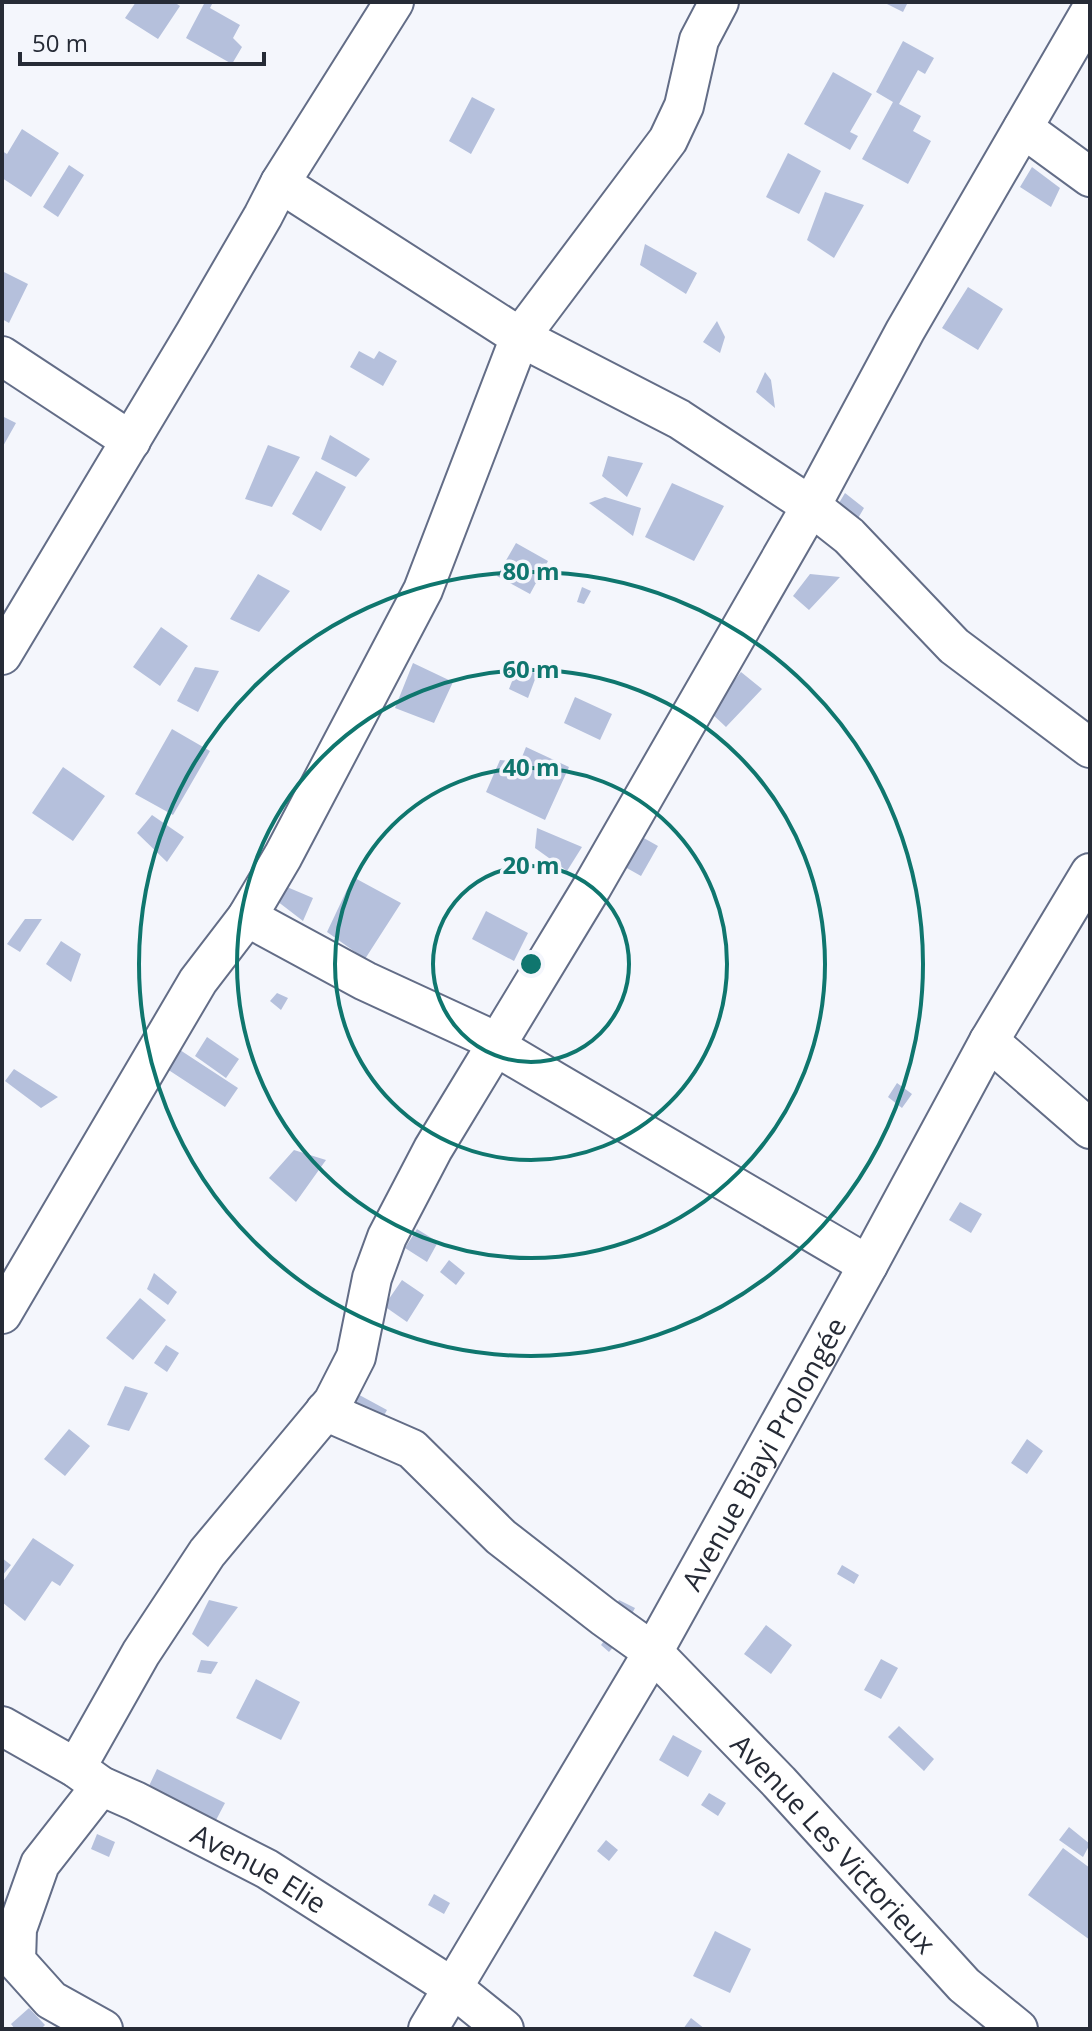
<svg xmlns="http://www.w3.org/2000/svg" width="1092" height="2031" font-family="'Open Sans',sans-serif">
<style>
.building{fill:#b5c0dc}
.lines{fill:none;stroke-linecap:round;stroke-linejoin:round}
.street-casing{stroke:#636d87;stroke-width:42}
.street{stroke:#fff;stroke-width:38}
.ring{fill:none;stroke:#0f766e;stroke-width:4}
.labels{text-anchor:middle;dominant-baseline:central;stroke-width:7;stroke-linejoin:round;paint-order:stroke}
.street-label{font-size:28px;fill:#262b36;stroke:#f4f6fc}
.centre{fill:#0f766e;stroke:#f4f6fc;stroke-width:4}
.ring-label{font-size:24px;text-anchor:middle;font-weight:bold;fill:#0f766e;stroke:#f4f6fc;stroke-width:7;stroke-linejoin:round;paint-order:stroke}
</style>
<rect width="100%" height="100%" fill="#f4f6fc"/>
<!-- building -->
<path class="building" d="M136,2H174L180,6L158,39L125,18Z
M205,2H213L210,8L240,25L233,38L242,47L232,64L186,38Z
M883,2H908L903,12Z
M903,41L934,58L925,74L918,70L899,104L921,116L913,131L931,141L908,184L862,159L893,102L876,92Z
M833,72L872,94L850,132L858,136L850,150L804,124Z
M472,97L495,109L471,154L449,141Z
M22,129L59,153L31,197L2,178V151L7,154Z
M788,153L821,171L799,214L766,197Z
M69,165L84,175L58,217L43,207Z
M1032,167L1060,188L1051,207L1020,187Z
M825,192L864,205L834,258L807,240Z
M645,244L697,273L686,294L640,265Z
M2,271L28,284L9,323L2,319Z
M968,287L1003,309L978,350L942,328Z
M717,321L725,337L720,353L703,342Z
M359,351L374,359L379,351L397,361L383,386L350,367Z
M765,372L771,380L775,408L756,392Z
M2,416L16,423L2,448Z
M330,435L370,459L356,477L321,459Z
M268,445L300,457L272,507L245,499Z
M608,456L643,463L627,497L602,476Z
M316,471L346,487L321,531L292,514Z
M672,483L724,506L694,561L645,537Z
M845,493L864,508L857,520L836,508Z
M605,497L641,508L633,536L589,503Z
M516,543L548,561L530,594L497,576Z
M258,574L290,591L259,632L230,619Z
M810,574L840,577L809,610L793,596Z
M582,587L591,591L584,604L577,602Z
M161,627L188,646L160,686L133,667Z
M413,663L453,682L434,723L395,708Z
M518,666L537,674L528,698L509,689Z
M195,667L219,671L198,712L177,701Z
M741,672L762,689L726,727L710,712Z
M575,697L612,714L600,740L564,723Z
M172,729L210,751L173,815L135,794Z
M526,747L569,767L545,820L486,792L500,760L520,762Z
M63,767L105,796L73,841L32,813Z
M152,815L184,837L167,862L137,833Z
M537,828L582,847L567,871L535,848Z
M642,837L658,846L641,876L625,867Z
M353,877L401,903L365,959L327,932Z
M287,887L313,898L303,921L277,901Z
M486,911L528,933L514,961L472,939Z
M25,919H42L20,952L7,944Z
M61,941L81,954L71,982L46,964Z
M277,993L288,998L281,1010L270,1001Z
M207,1037L239,1059L226,1078L195,1056Z
M180,1050L238,1088L225,1107L167,1069Z
M14,1069L58,1097L41,1108L5,1081Z
M897,1083L912,1094L902,1108L888,1097Z
M294,1150L326,1160L296,1202L269,1178Z
M960,1202L982,1214L971,1233L949,1220Z
M417,1229L438,1242L427,1262L405,1248Z
M449,1260L465,1273L456,1285L440,1272Z
M154,1273L177,1292L168,1305L147,1289Z
M402,1280L424,1295L407,1322L384,1306Z
M140,1298L166,1320L133,1360L106,1338Z
M166,1345L179,1353L167,1372L154,1363Z
M125,1386L148,1393L129,1431L107,1425Z
M352,1391L387,1410L378,1426L344,1405Z
M69,1429L90,1446L65,1476L44,1459Z
M1027,1439L1043,1451L1027,1474L1011,1463Z
M33,1538L74,1565L60,1586L52,1581L25,1621L2,1602V1583Z
M2,1558L11,1565L2,1576Z
M842,1565L859,1575L854,1584L837,1574Z
M209,1600L238,1607L208,1647L192,1634Z
M619,1600L635,1608L627,1623L611,1615Z
M766,1625L792,1645L771,1674L744,1654Z
M607,1637L615,1645L609,1652L601,1645Z
M881,1659L898,1668L881,1699L864,1690Z
M201,1660L218,1662L211,1674L197,1672Z
M256,1679L300,1702L281,1740L236,1718Z
M899,1726L934,1759L924,1771L888,1737Z
M673,1735L702,1751L688,1777L659,1760Z
M157,1769L225,1803L215,1822L148,1788Z
M709,1793L726,1803L718,1816L701,1805Z
M1069,1827L1090,1844L1083,1857L1059,1840Z
M97,1834L115,1842L109,1857L91,1849Z
M606,1840L618,1850L609,1861L597,1851Z
M1063,1848L1090,1868V1940L1028,1895Z
M434,1894L450,1903L444,1914L428,1905Z
M715,1931L751,1949L730,1993L693,1976Z
M29,2008L45,2025L41,2029H15L11,2024Z
M691,2018L705,2029H683Z"/>
<g class="lines">
<!-- street casing -->
<g class="street-casing">
<g id="street">
<path d="M1023,128L1090,177"/>
<path d="M280,183L520,337L679,419L811,506L849,536L954,646L1090,748"/>
<path d="M2,356L131,441"/>
<path d="M2,655L195,333L263,216L280,183L394,2"/>
<path d="M247,917L365,981L480,1034L495,1046L556,1082L868,1265"/>
<path d="M989,1041L1090,1129"/>
<path d="M2,1314L198,981L247,917L283,856L423,590L520,337L668,140L684,106L699,40L719,2"/>
<path id="s1" d="M325,1411L412,1449L501,1537L604,1617L653,1652L779,1782L964,1985L1018,2029"/>
<path id="s2" d="M2,1726L76,1768L101,1786L135,1801L267,1869L452,1987L504,2029"/>
<path d="M76,1768L141,1653L207,1553L333,1402L356,1357L372,1278L387,1237L433,1149L592,887L811,506L905,331L1090,12"/>
<path d="M101,1786L40,1864L17,1929L16,1961L51,2000L103,2029"/>
<path id="s3" d="M428,2029L653,1652L868,1265L989,1041L1090,873"/>
</g>
</g>
<!-- street -->
<use href="#street" class="street"/>
</g>
<!-- distance rings -->
<g class="ring">
<circle cx="531" cy="964" r="98"/>
<circle cx="531" cy="964" r="196"/>
<circle cx="531" cy="964" r="294"/>
<circle cx="531" cy="964" r="392"/>
</g>
<g class="labels">
<!-- street labels -->
<g class="street-label">
<text stroke="none"><textPath href="#s3" startOffset="666">Avenue Biayi Prolongée</textPath></text>
<text stroke="none"><textPath href="#s1" startOffset="674">Avenue Les Victorieux</textPath></text>
<text stroke="none"><textPath href="#s2" startOffset="294">Avenue Elie</textPath></text>
</g>
</g>
<circle cx="531" cy="964" r="12" class="centre"/>
<g class="ring-label">
<text x="531" y="580">80 m</text>
<text x="531" y="678">60 m</text>
<text x="531" y="776">40 m</text>
<text x="531" y="874">20 m</text>
</g>
<!-- border -->
<rect width="1092" height="2031" fill="none" stroke="#262b36" stroke-width="8"/>
<!-- scale -->
<path d="M20 52v12h244v-12" fill="none" stroke="#262b36" stroke-width="4"/>
<text x="32" y="52" font-size="24" fill="#262b36" stroke="#f4f6fc" stroke-width="6" paint-order="stroke">50 m</text>
</svg>
